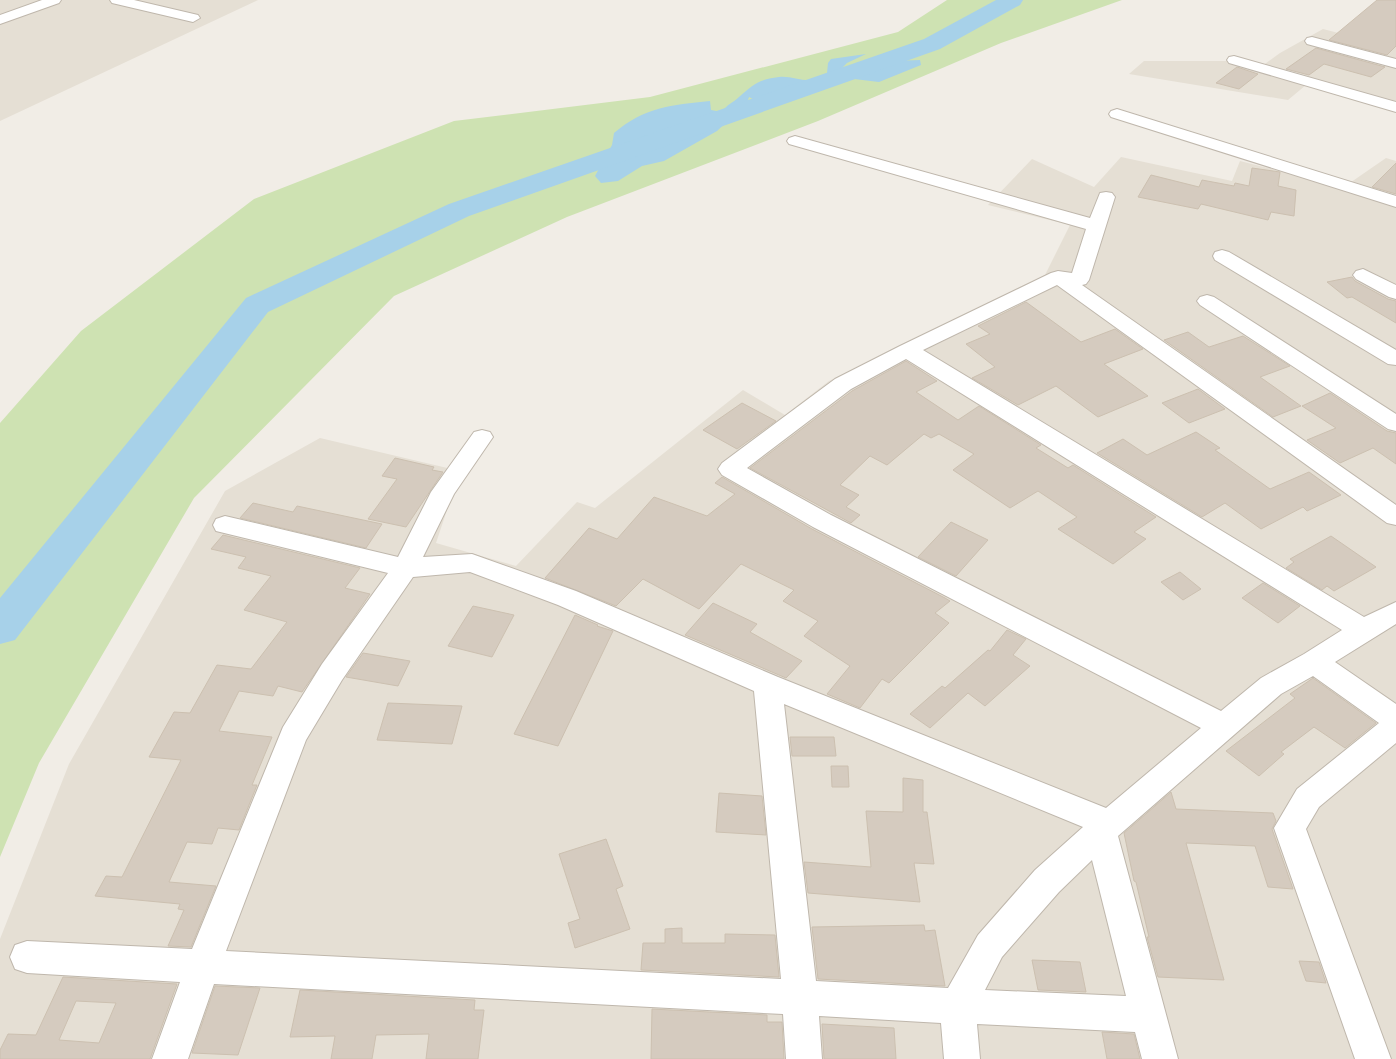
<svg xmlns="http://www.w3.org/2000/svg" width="1396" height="1059" font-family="Figtree,sans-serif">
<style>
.residential{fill:#e5dfd4}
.green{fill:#cee2b2}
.water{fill:#a7d1e9}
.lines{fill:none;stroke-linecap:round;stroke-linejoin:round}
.river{fill:#a7d1e9;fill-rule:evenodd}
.building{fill:#d5cbbf;stroke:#ccc0b0;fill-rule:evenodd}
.minor-casing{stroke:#bfb7ac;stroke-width:2}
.minor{fill:#fff;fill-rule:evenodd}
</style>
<rect width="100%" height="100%" fill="#f1ede6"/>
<!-- residential -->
<path class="residential" d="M0,0H258L0,121Z
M1396,27V112L1306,85L1288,100L1129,74L1144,61H1230L1258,69L1280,53L1323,29L1369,41Z
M1121,157L1232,181L1240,161L1344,187L1386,158L1396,161V1059H0V939L69,764L225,491L320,438L460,471L436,543L516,566L577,502L595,508L743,390L785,415L829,381L1045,275L1070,225L988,205L1032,159L1094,187Z"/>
<!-- green -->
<path class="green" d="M947,0H1122L1001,43L818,121L567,217L394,296L194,498L39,763L0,857V423L81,331L254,199L454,121L650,97L898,32Z"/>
<!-- water -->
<path class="water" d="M866,54L847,63L840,70L848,72L865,69L867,65C884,60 903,61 920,60L921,65L879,82L854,79L799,87L786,93L779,101L764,105L749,97L747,103L756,107L733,116L717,131L664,161L642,166L618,181L601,183L595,176L612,145L614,133C645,107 671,105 710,101L711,110L722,112C727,104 733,103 739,97C753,85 759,79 779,77C795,75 811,88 827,73L828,63L831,59Z"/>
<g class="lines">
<!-- river -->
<path class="river" d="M996,0H1023L1020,5L940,49L469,216L268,312L15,640L0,644V598L246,298L449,204L924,39Z"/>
</g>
<!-- building -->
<path class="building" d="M1377,0H1396V46L1387,55L1329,40Z
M1316,48L1385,67L1371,77L1324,64L1309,75L1286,69Z
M1237,67L1258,74L1239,89L1216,83Z
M1396,163V194L1372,187Z
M1252,168L1280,172L1278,186L1296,190L1294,216L1271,212L1268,220L1201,204L1198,209L1138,197L1151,175L1199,187L1202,180L1234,186L1235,183L1249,186Z
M1352,277L1355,281L1388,299L1396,301V323L1352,297L1347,298L1327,282Z
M1026,302L1081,342L1115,329L1143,349L1104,364L1148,396L1098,417L1056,386L1018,405L972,378L995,367L966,344L990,334L978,326Z
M1188,332L1209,347L1243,336L1290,366L1260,377L1301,406L1273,417L1164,340Z
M906,361L937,381L916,392L958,420L979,406L1041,445L1036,448L1068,468L1073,465L1156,517L1134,532L1146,539L1113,564L1058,529L1077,517L1038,491L1010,508L953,470L974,454L939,434L931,438L924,434L887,465L870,456L840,485L859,495L846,507L860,515L851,523L750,468L852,391Z
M1198,389L1225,409L1189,423L1162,403Z
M1330,393L1387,431L1396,433V464L1373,448L1340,463L1307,440L1336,428L1302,406Z
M742,403L776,421L737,449L703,430Z
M1196,432L1220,448L1215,450L1270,489L1309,472L1341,495L1307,511L1303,507L1261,529L1225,503L1202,517L1097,453L1123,439L1147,455Z
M395,458L434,467L432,470L443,472L406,527L368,519L397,479L382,476Z
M722,477L812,529L945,598L950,601L935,613L949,623L889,683L882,679L860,708L827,694L850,666L804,636L818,621L783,601L794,590L741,564L699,609L643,579L616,606L545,578L589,528L617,539L654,497L707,516L735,494L715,483Z
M253,503L293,512L297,506L382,524L366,548L240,518Z
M951,522L988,540L956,576L918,557Z
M223,535L360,568L345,588L370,594L302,692L278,686L273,696L239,691L219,731L272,737L252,785H257L239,830L218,828L212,844L187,842L169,882L216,886L191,947L168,946L184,910L178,909L180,904L95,896L106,876L122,877L181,760L149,757L174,712L190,713L217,665L251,669L287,622L244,610L271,576L238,568L246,557L211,549Z
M1331,536L1376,567L1334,591L1327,586L1322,590L1286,568L1294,562L1290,559Z
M1180,572L1201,589L1183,600L1161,582Z
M1263,583L1300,606L1278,623L1242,598Z
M713,603L757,624L750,632L802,661L786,678L685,635Z
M473,606L514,615L492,657L448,646Z
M575,615L598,625L597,626L613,631L558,746L514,734Z
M1007,630L1026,639L1013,655L1030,666L985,706L968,693L930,728L910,714L942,686L945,688L988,650L990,651Z
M363,653L410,661L398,686L346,677Z
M1313,678L1376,723L1345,748L1314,727L1281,752L1284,754L1259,776L1226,751L1295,698L1290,694Z
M388,703L462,706L452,744L377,740Z
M790,737H834L836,756H792Z
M831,766H848L849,787H832Z
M903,778L923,780V812H927L934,864L914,863L920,902L808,893L804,862L871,867L866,811L903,812Z
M1171,792L1176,809L1273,813L1276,821L1272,829L1293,889L1268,887L1255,846L1186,843L1224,980L1158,977L1147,937H1149L1136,882L1134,881L1124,833Z
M719,793L762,796L766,835L716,832Z
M606,839L623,886L616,889L630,929L575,948L568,923L580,919L559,854Z
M924,925L925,931L935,930L945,986L818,979L812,927Z
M682,928V943H725V934L775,935L779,977L641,970L643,943H665V929Z
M1032,960L1080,962L1086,992L1038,990Z
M1299,961L1319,962L1326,983L1306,981Z
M63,977L177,984L150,1059H0V1050L8,1034L36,1035ZM76,1001L116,1003L99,1043L59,1040Z
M215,986L260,988L238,1055L192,1053Z
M300,990L475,1000L474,1010H484L478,1059H426L429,1034L376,1035L372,1059H331L335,1036L290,1037Z
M652,1009L767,1015V1022H782L784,1059H651Z
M822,1024L894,1028L896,1059H824Z
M1102,1032L1134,1034L1140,1059H1107Z"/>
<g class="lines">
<!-- minor casing -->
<g class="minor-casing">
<path id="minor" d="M42,0H61L59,3L0,24V15Z
M110,0H134L198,15L200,18L193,22L112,3Z
M1312,37L1396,59V68L1307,44L1305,41L1307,38Z
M1234,56L1396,102V112L1229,63L1227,60L1229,57Z
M1117,109L1396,196V207L1111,117L1109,114L1111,111Z
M795,136L1090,218L1100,193L1106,192L1112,193L1115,197L1089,280L1086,284L1082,285L1396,505V525L1387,523L1057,285L923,350L1364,617L1396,602V624L1335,662L1396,704V743L1319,807L1306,829L1391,1059H1355L1274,828L1297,789L1379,723L1313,676L1281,694L1118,836L1178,1059H1142L1135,1032L977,1024L980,1059H944L941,1023L819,1016L822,1059H786L783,1014L214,984L188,1059H152L180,982L27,973L15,969L10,957L15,945L27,941L192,949L283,727L322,664L388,573L216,531L213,525L216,519L225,516L398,557L431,492L474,432L482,430L490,432L493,437L454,494L423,557L472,554L576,591L778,677L1106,808L1201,728L813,527L722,475L718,469L722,463L835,379L900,346L1051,273L1058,271L1072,273L1086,229L789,144L787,141L789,138ZM906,359L1342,630L1304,654L1261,678L1221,711L831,515L747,468L851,389ZM470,572L558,605L754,691L781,979L226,951L306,740L342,680L413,577ZM784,704L1083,827L1035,870L978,935L948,988L816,981ZM1092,860L1126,996L985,990L1002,957L1059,892Z
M1222,250L1229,252L1396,350V365L1388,364L1215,260L1213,256L1215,252Z
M1363,269L1396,285V299L1389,297L1356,279L1353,275L1356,271Z
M1207,295L1214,297L1396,414V431L1388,429L1200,305L1197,301L1200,297Z"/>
</g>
<!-- minor -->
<use href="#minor" class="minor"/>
</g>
</svg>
